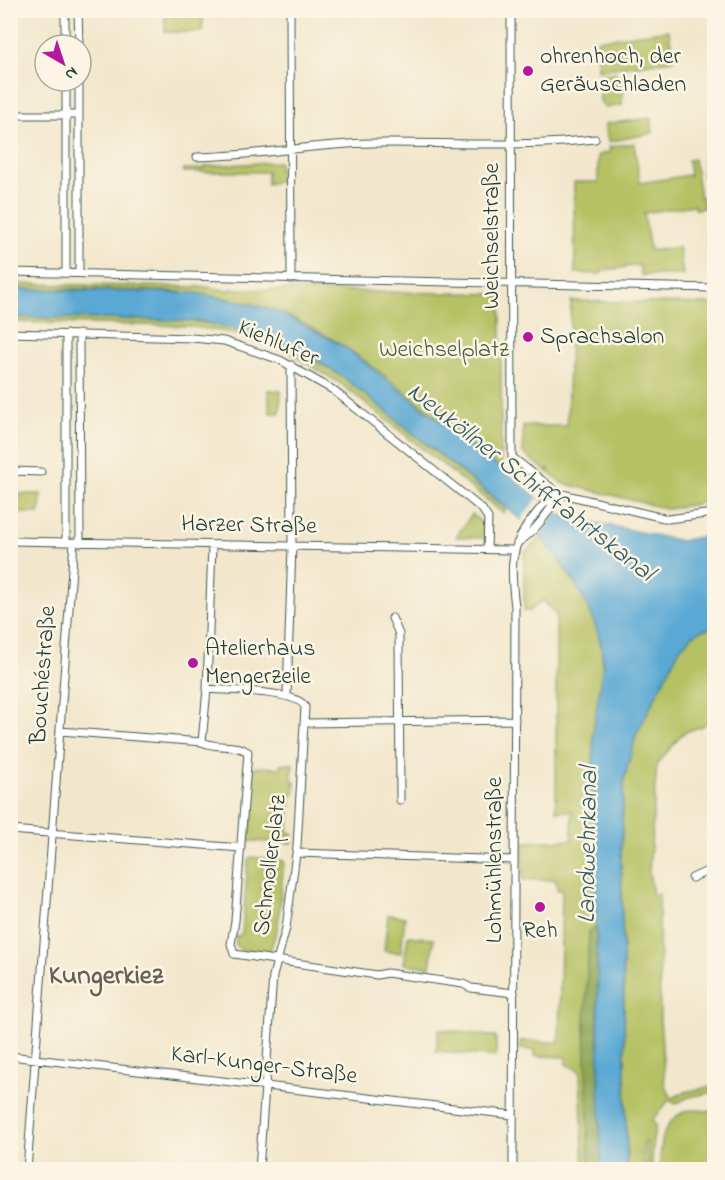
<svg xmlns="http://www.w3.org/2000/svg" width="725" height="1180" font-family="'Indie Flower',sans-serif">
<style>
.green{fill:#b5c163;stroke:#6a7f4c;stroke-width:1.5}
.forest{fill:#90a759;stroke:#587246;stroke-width:1.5}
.water{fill:#5aa8d4;stroke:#3c7284;stroke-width:1.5}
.pier{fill:#f2e7cc}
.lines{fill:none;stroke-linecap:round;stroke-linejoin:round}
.minor-casing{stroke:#3f564b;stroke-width:9}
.minor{stroke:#fff;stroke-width:7}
.poi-dot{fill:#b5179e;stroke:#fcf5e5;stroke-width:2}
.labels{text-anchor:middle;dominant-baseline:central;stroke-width:5;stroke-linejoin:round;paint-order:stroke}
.poi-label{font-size:24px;fill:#1f3d34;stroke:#fcf5e5;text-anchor:start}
.street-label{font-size:24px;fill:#1f3d34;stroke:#fcf5e5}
.park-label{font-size:24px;fill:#445e40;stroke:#fcf5e5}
.water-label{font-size:26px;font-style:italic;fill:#315d64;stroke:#fcf5e5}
.quarter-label{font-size:27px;font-weight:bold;fill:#646054;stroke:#fcf5e5}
</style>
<rect width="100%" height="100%" fill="#fcf5e5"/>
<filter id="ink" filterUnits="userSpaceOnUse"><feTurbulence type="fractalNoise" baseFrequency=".0167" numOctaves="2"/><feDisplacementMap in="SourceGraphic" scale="12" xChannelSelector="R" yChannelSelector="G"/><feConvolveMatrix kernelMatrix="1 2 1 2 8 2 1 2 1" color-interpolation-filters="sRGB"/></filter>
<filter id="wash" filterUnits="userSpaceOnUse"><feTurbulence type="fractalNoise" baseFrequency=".008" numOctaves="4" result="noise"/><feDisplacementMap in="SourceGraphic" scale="24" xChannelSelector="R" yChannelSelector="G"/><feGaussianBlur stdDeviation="1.35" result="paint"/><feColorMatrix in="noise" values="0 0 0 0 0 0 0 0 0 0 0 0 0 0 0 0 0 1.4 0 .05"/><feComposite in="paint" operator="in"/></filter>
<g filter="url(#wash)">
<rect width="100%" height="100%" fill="#f2e7cc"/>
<!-- green -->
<path class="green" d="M165,11H204L202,32H165Z
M669,30L673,60L598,70L597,40Z
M615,72L623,87L622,105L605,108L600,101V75Z
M651,118L653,133L608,142L605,124Z
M634,143L640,183L690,175L688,160L694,159L700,197H702L704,208L695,209L694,205L644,213L650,251L679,247L683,275H641L639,265L601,271V274L575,273L574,182H598V155L610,152L609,147Z
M714,156V206L710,207L707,184L714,182L704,179L702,170L705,169L703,158Z
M279,162L280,181L267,184V172H183V169H202L207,166Z
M11,284L208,287L230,291V289L501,294V463L498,467C433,416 355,341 278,312C194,282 98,291 11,289Z
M571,301L714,304V501L668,509L562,483L549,473V467L547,472L523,453V426H567Z
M11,317L184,320L231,327L277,340L343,377L506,509L503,513L340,383L286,351L227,332L187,326L11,322Z
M268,390L281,391L280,413H270Z
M16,494H41L40,513H16Z
M472,514L483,524V538L456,537Z
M542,537C569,574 604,617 602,666C601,697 593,727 593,758L601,1166L584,1169L580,1071L566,1064V1057L535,1056V1050L520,1049V1041L559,1042L562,890H557L556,880H523V842L572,840V811H556V615L543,600L530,611H524V553Z
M714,628V710L705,725L683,733L657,764L649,872L653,895L659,894L660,1020L665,1085L672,1098L685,1092L714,1086V1092L689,1097L675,1104L669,1100L652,1120L656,1126L653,1139L652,1169H647V1142H644V1169H627L621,854L624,780L636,735L680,648L693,635L702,630Z
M280,764H293L292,781L295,782L294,795H291L288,832L293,833L292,843L249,841L247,838V830L250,829L251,821L246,820V816H251L253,792H250L255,767L280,768Z
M251,857L284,861L278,926L269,954L242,951L236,945V937L242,934L248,860Z
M388,915L405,917L401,953L384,951Z
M408,936L434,939L430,967L404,964Z
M439,1029L496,1037V1057L436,1051Z
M689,1110L714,1111V1169H660C660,1145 661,1119 689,1110Z"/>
<!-- forest -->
<path class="forest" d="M596,927L601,1169L589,1170L585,1025L589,931Z"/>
<!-- water -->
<path class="water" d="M11,289L194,293L248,303L281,313L345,347L560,515L681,541L714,534V628L702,630L693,635L680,648L636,735L624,780L621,854L627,1169H601L593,758V733L603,663L601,643L590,610L573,579L539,534L343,377L315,359L265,337L201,321L11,317Z"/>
<!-- pier -->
<path class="pier" d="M538,498L556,512L539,534L521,520Z"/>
</g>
<g filter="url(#ink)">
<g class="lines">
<!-- minor casing -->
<g class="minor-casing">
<path id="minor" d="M65,10V45
M78,10L79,45
M290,10L291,279
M511,10L512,457L558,493L668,519L714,513
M66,81V273
M79,81V273
M10,115H79
M197,157C256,156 313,144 371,143C446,142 521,148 595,139
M10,272L714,288
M10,333L192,338L224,341L280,360L333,390L482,509L488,518L487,549
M66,334V542
M79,334L80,543
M10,471L41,472
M10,541L513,550
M517,543C533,534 552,510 558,493
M392,618L399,634L400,800
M207,689C227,691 298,690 305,707L297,846L286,928L273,976L259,1170
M287,695L292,546L291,365
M305,723L515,720
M60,731L202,742C216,749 235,743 248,752L235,921L231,944L234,954L377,975L387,973L463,984L471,988L514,993
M202,742L207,689L212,545
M10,830L241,848
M296,853L514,860
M692,878L714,868
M10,1056L513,1115
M27,1170L74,542
M513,1170L515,606C510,568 509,545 535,515C542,506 548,498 558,493"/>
</g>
<!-- minor -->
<use href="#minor" class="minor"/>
</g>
</g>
<!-- markers -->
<g class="poi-dot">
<circle cx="528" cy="71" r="6"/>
<circle cx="528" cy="337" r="6"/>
<circle cx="193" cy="663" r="6"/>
<circle cx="540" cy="907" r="6"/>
</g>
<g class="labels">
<!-- poi labels -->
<g class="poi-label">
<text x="540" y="57">ohrenhoch, der<tspan x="540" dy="28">Geräuschladen</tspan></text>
<text x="540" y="337">Sprachsalon</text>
<text x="205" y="649">Atelierhaus<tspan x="205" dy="28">Mengerzeile</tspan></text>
<text x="540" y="931" text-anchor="middle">Reh</text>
</g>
<!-- street labels -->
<g class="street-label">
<text transform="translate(492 236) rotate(-90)">Weichselstraße</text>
<text transform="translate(278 344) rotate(23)">Kiehlufer</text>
<text transform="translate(249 526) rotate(1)">Harzer Straße</text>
<text transform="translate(44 675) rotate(-86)">Bouchéstraße</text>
<text transform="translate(495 860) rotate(-90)">Lohmühlenstraße</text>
<text transform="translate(271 865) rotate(-83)">Schmollerplatz</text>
<text transform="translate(264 1066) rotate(7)">Karl-Kunger-Straße</text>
</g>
<!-- park labels -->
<g class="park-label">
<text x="444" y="350">Weichselplatz</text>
</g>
<!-- water labels -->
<g class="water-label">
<text transform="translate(530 483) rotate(38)">Neuköllner Schifffahrtskanal</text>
<text transform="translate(589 845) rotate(-89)">Landwehrkanal</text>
</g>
<!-- quarter labels -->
<g class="quarter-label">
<text x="106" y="976">Kungerkiez</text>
</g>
</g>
<!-- margin -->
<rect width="725" height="1180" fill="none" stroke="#fcf5e5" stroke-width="36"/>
<!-- north arrow -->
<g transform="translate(63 63) rotate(141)"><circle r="28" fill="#fcf5e5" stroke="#a4ab9e" stroke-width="1.5"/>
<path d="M0-4.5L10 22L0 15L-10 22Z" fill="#b5179e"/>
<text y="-9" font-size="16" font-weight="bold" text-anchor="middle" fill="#1f3d34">N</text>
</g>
</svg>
